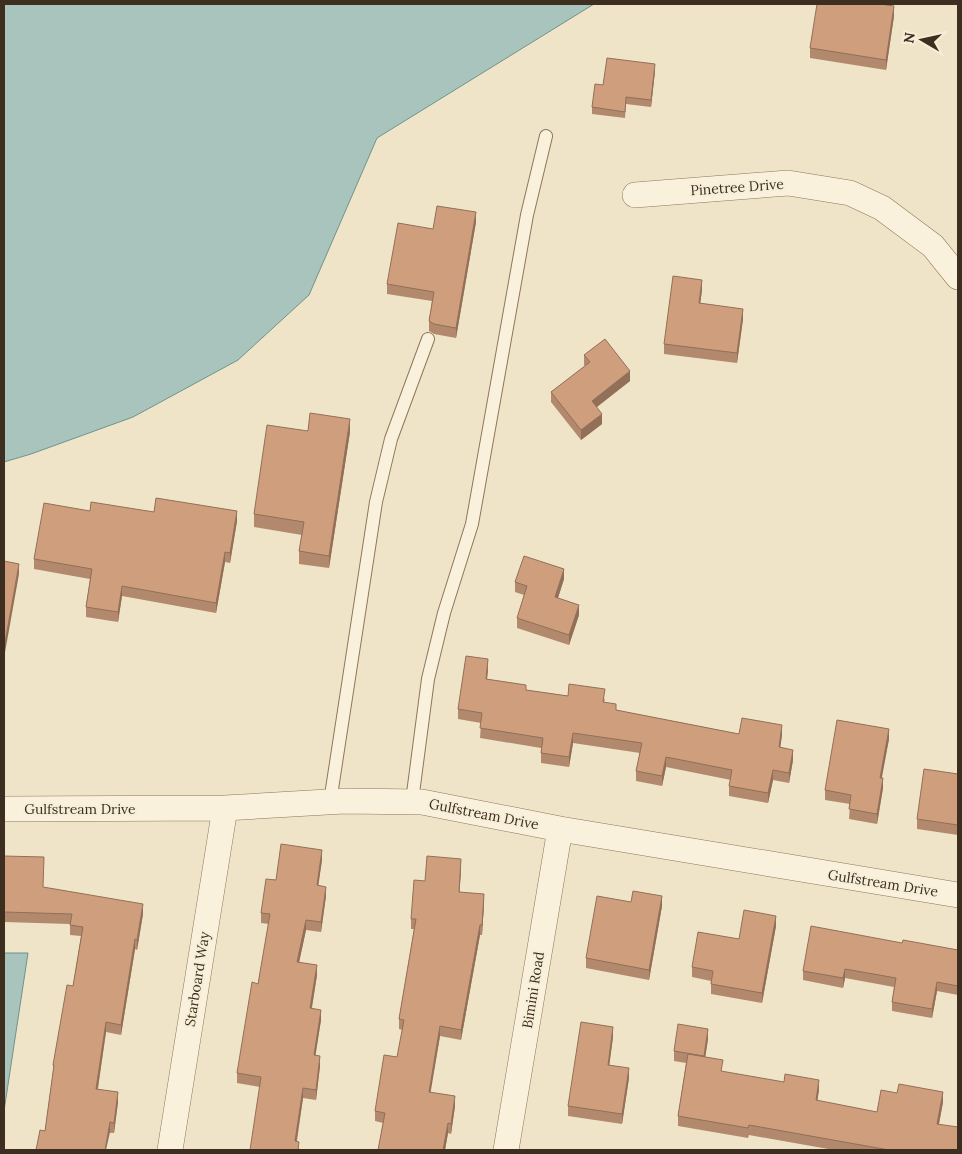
<svg xmlns="http://www.w3.org/2000/svg" width="962" height="1154" font-family="Lora,serif">
<style>
.water{fill:#a9c4bc;stroke:#6f938a}
.lines{fill:none;stroke-linecap:round;stroke-linejoin:round}
.service-casing{stroke:#8d765c;stroke-width:14}
.minor-casing{stroke:#8d765c;stroke-width:26}
.service{stroke:#faf1dc;stroke-width:12}
.minor{stroke:#faf1dc;stroke-width:25}
.wall{fill:#b2896c}
.shaded-wall{fill:#916f58}
.building{fill:#cf9f7d;stroke:#916f58}
.labels{text-anchor:middle;dominant-baseline:central;stroke-width:4;stroke-linejoin:round;paint-order:stroke}
.street-label{font-size:14px;fill:#3d2e20;stroke:#f7eed8}
</style>
<rect width="100%" height="100%" fill="#f0e4c8"/>
<!-- water -->
<path class="water" d="M4,4H594L377,138L309,295L238,360L133,417L31,454L4,462Z
M4,953H28L4,1111Z"/>
<g class="lines">
<!-- service casing -->
<g class="service-casing">
<path id="service" d="M412,801L428,679L444,613L472,524L527,215L546,136
M330,802L376,502L391,439L428,339"/>
</g>
<!-- minor casing -->
<g class="minor-casing">
<path id="minor" d="M635,195L788,183L850,193L882,208L933,246L958,277
M4,809L225,808L344,801L422,802L560,829L958,895
M170,1150L225,808
M506,1150L560,829"/>
</g>
<!-- service -->
<use href="#service" class="service"/>
<!-- minor -->
<use href="#minor" class="minor"/>
</g>
<!-- wall -->
<path class="wall" d="M894,16L886,70L810,58V48Z
M655,71L651,107L626,104L625,118L592,114V107L603,85Z
M476,222L456,338L434,334L429,331V321L432,301L387,294V284L433,229Z
M702,290L700,303L743,319L737,363L664,354V344Z
M584,355L630,381L596,407L602,424L581,440L551,402V392L585,366L584,365Z
M308,431L350,432L329,568L299,564V551L302,535L254,527V514Z
M90,511L154,512L237,521L230,563L225,562L216,613L122,596L118,622L86,617V607L90,579L34,569V559Z
M564,579L558,598L579,615L569,645L517,628V618L524,595L515,592V582Z
M488,669L487,679L526,690L568,696L605,699L604,702L616,710L739,734L782,735L780,747L793,760L789,783L773,780L768,803L729,796V786L731,780L666,767L662,786L636,781V771L640,753L573,743L569,767L541,763V748L480,738L481,723L458,719V709Z
M889,739L881,778L883,788L877,824L849,819L850,804L825,800V790Z
M958,774V835L917,829V819Z
M4,856L43,887L143,914L137,950L135,949L121,1035L106,1032L98,1089L118,1102L114,1133L45,1131L53,1072V1065L73,986L81,936L70,935V924L4,922V932Z
M322,860L318,885L326,896L321,932L306,930L299,962L317,975L312,1008L321,1020L315,1056L320,1066L316,1100L303,1098L297,1141L299,1150L260,1087L237,1083V1073L258,984L269,924L261,923V913L276,880Z
M461,869L459,892L484,904L482,935H480L461,1040L440,1036L430,1092L455,1106L451,1134L448,1133L445,1150H378L383,1123L375,1121V1111L397,1057L403,1030L399,1029V1019L414,929H411V919L425,881Z
M631,902L662,906L649,980L586,968V958Z
M776,926L762,1003L711,994V981L692,977V967L739,939Z
M902,943L958,950V995L937,991L932,1018L892,1011V1002L894,987L845,978L843,988L803,980V971Z
M613,1037L609,1066L629,1078L622,1124L568,1116V1106Z
M708,1039L705,1057L723,1072L819,1090L817,1101L877,1112L943,1102L939,1124L958,1150H834L749,1135L748,1138L678,1126V1116L686,1063L674,1061V1051Z"/>
<!-- shaded-wall -->
<path class="shaded-wall" d="M894,6V16L886,70V60Z
M655,64V71L651,107V100Z
M476,212V222L456,338V328Z
M702,280V290L699,313V303Z
M743,309V319L737,363V353Z
M630,371V381L592,411V401Z
M602,414V424L581,440V430Z
M350,419V432L329,568V556Z
M237,511V521L230,563V553Z
M225,552V562L216,613V603Z
M19,564V574L4,658V648Z
M564,569V579L555,607V597Z
M122,586V596L118,622V612Z
M579,605V615L569,645V635Z
M488,659V669L486,689V679Z
M782,725V735L779,757V747Z
M889,729V739L880,788V778Z
M573,733V743L569,767V757Z
M793,750V760L789,783V773Z
M666,757V767L662,786V776Z
M773,770V780L768,803V793Z
M883,778V788L877,824V814Z
M322,850V860L317,895V885Z
M461,859V869L459,902V892Z
M326,887V896L321,932V922Z
M484,894V904L482,935V925Z
M662,896V906L649,980V970Z
M143,904V914L137,950V940Z
M776,916V926L762,1003V993Z
M306,920V930L297,972V962Z
M480,925V935L461,1040V1030Z
M135,939V949L121,1035V1025Z
M317,965V975L310,1018V1008Z
M845,969V978L843,988V978Z
M937,982V991L932,1018V1009Z
M321,1010V1020L314,1065V1055Z
M106,1022V1032L96,1099V1089Z
M440,1026V1036L429,1102V1092Z
M613,1027V1037L608,1075V1065Z
M708,1029V1039L704,1066V1056Z
M320,1056V1066L316,1100V1090Z
M629,1068V1078L622,1124V1114Z
M819,1080V1090L816,1110V1100Z
M303,1088V1098L295,1150V1141Z
M118,1092V1102L114,1133V1123Z
M943,1092V1102L937,1134V1124Z
M455,1096V1106L451,1134V1124Z
M110,1122V1132L106,1150H105Z
M448,1123V1133L445,1150H443Z"/>
<!-- building -->
<path class="building" d="M817,4H880L894,6L886,60L810,48Z
M607,58L655,64L651,100L626,97L625,112L592,107L595,84L603,85Z
M437,206L476,212L456,328L434,324L429,321L434,292L387,284L398,223L433,229Z
M673,276L702,280L699,303L743,309L737,353L664,344Z
M605,339L630,371L592,401L602,414L581,430L551,392L590,362L584,355Z
M310,413L350,419L329,556L299,551L304,522L254,514L267,425L308,431Z
M156,498L237,511L230,553L225,552L216,603L122,586L118,612L86,607L92,569L34,559L44,503L90,511L91,502L154,512Z
M524,556L564,569L555,597L579,605L569,635L517,618L527,586L515,582Z
M4,561L19,564L4,648Z
M466,656L488,659L486,679L526,685V690L568,696L569,684L605,689L603,702L616,704V710L739,734L742,718L782,725L779,747L793,750L789,773L773,770L768,793L729,786L732,770L666,757L662,776L636,771L642,743L573,733L569,757L541,753L543,738L480,728L482,713L458,709Z
M837,720L889,729L880,778H883L877,814L849,809L851,795L825,790Z
M924,769L958,774V825L917,819Z
M281,844L322,850L317,885L326,887L321,922L306,920L297,962L317,965L310,1008L321,1010L314,1055L320,1056L316,1090L303,1088L295,1141L299,1142L298,1150H250L261,1077L237,1073L252,982L258,984L270,914L261,913L266,879L276,880Z
M4,856L44,857L43,887L143,904L137,940L135,939L121,1025L106,1022L96,1089L118,1092L114,1123L110,1122L105,1150H36L40,1130L45,1131L54,1065H53L67,985L73,986L83,927L70,925L72,914L4,912V922Z
M427,856L461,859L459,892L484,894L482,925H480L461,1030L440,1026L429,1092L455,1096L451,1124L448,1123L443,1150H378L385,1113L375,1111L384,1055L397,1057L404,1020L399,1019L416,919H411L414,880L425,881Z
M633,891L662,896L649,970L586,958L597,896L631,902Z
M744,910L776,916L762,993L711,984L713,971L692,967L698,932L739,939Z
M811,926L902,943L903,940L958,950V986L937,982L932,1009L892,1002L896,978L845,969L843,978L803,971Z
M581,1022L613,1027L608,1065L629,1068L622,1114L568,1106Z
M678,1024L708,1029L704,1056L674,1051Z
M688,1054L723,1060L721,1071L784,1082L785,1074L819,1080L816,1100L877,1112L881,1090L897,1093L899,1084L943,1092L937,1124L958,1127V1150H889L749,1125L748,1128L678,1116Z"/>
<g class="labels">
<!-- street labels -->
<g class="street-label">
<text transform="translate(737 187) rotate(-4)">Pinetree Drive</text>
<text x="80" y="809">Gulfstream Drive</text>
<text transform="translate(484 814) rotate(11)">Gulfstream Drive</text>
<text transform="translate(883 883) rotate(9)">Gulfstream Drive</text>
<text transform="translate(197 979) rotate(-81)">Starboard Way</text>
<text transform="translate(533 990) rotate(-81)">Bimini Road</text>
</g>
</g>
<!-- border -->
<rect width="962" height="1154" fill="none" stroke="#3d2e20" stroke-width="10"/>
<!-- north arrow -->
<g transform="translate(922 40) rotate(279)" stroke="#f7eed8" stroke-width="4" paint-order="stroke">
<path d="M0-4L9 19L0 12L-9 19Z" fill="#3d2e20"/>
<text y="-8" font-size="14" font-weight="bold" text-anchor="middle" fill="#3d2e20">N</text>
</g>
</svg>
